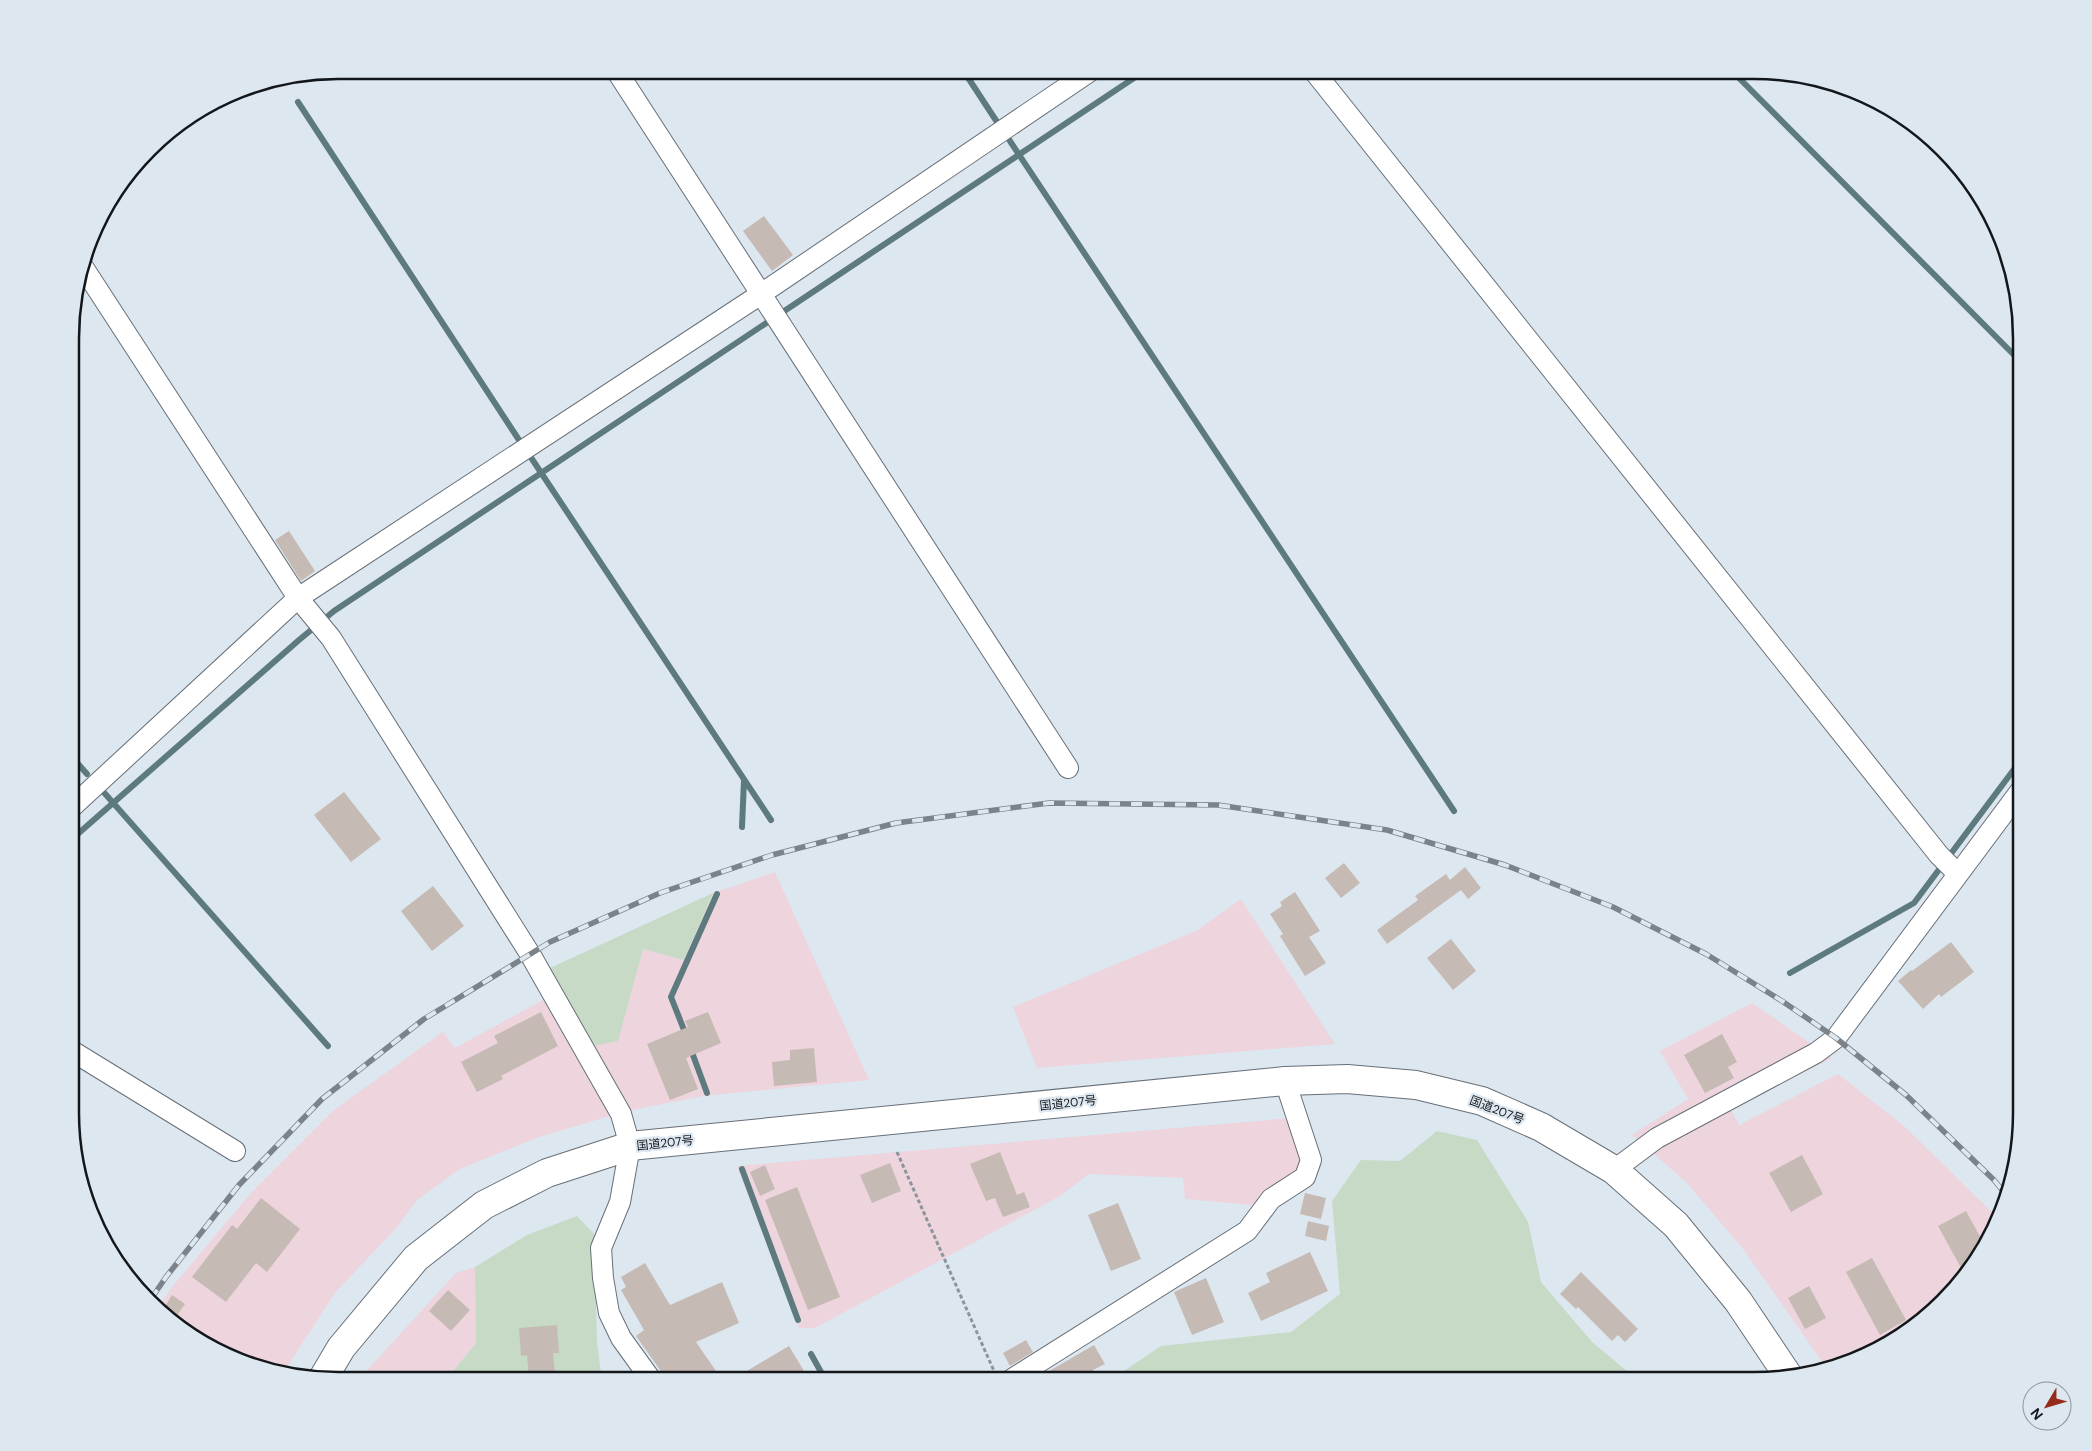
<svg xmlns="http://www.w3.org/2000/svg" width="2092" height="1451" font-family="'DM Sans','Noto Sans JP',sans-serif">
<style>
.commercial{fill:#edd4dd}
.green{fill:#c6dac5}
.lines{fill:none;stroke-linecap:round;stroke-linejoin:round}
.stream{stroke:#5d7a7e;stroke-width:6}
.building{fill:#c6bab5}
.street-casing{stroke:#676f77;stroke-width:22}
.highway-casing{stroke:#676f77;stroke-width:30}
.path{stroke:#8d949b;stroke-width:3;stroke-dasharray:4 2.5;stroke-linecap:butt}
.street{stroke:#fff;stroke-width:20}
.highway{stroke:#fff;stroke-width:28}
.rail-casing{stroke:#7b8288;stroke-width:5.5}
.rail{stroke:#dde7f0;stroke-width:4;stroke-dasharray:11;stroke-linecap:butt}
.labels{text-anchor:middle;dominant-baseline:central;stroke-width:4.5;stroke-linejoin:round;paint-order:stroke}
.street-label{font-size:12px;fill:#14171a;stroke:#dde7f0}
.rim{fill:none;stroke:#14171a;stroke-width:2.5}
</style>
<rect width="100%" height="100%" fill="#dde7f0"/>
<!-- commercial -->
<path class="commercial" d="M775,872L869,1080L703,1096L627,1111L592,1046L618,1040L643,949L684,960L713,893Z
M1241,899L1335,1044L1037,1068L1013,1007L1196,931Z
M545,999L613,1115L536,1138L460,1169L417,1200L397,1227L335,1293L283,1373L251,1367L175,1326L158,1307L172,1287L251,1193L335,1109L443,1032L455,1048Z
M1752,1003L1832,1058L1731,1110L1739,1125L1838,1074L1903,1125L1998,1218L1967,1276L1931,1315L1873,1353L1828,1370L1743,1249L1687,1183L1632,1135L1688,1099L1660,1051Z
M1291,1118L1303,1166L1253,1205L1185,1199L1183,1178L1089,1174L1060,1196L815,1328H799L737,1166Z
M475,1267L476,1343L446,1380H358L456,1273Z"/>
<!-- green -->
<path class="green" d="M713,893L684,960L643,949L618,1041L592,1046L550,968Z
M1437,1131L1477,1140L1528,1222L1541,1282L1592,1342L1639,1381H1121V1373L1161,1346L1291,1332L1340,1294L1332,1201L1361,1160L1400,1161Z
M577,1216L594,1234L597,1342L602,1381L446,1380L476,1343L475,1267L527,1235Z"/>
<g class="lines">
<!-- stream -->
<path class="stream" d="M963,70L997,122
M1732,71L2021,362
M298,102L519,440
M1008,138L1454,811
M530,456L771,820
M72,757L87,774
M100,788L328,1046
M742,827L744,780
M72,839L299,640L334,611L1146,70
M1790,973L1914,903L2021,760
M686,1035L671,997L717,894
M690,1047L707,1093
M742,1169L798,1320
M811,1354L826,1381"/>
</g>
<!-- building -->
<path class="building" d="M764,216L793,255L772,271L743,231Z
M289,531L315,571L301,581L275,540Z
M344,792L381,839L351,862L314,815Z
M1344,863L1360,883L1341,898L1325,878Z
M1465,867L1481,888L1468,899L1461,890L1387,944L1377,930L1418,900L1415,896L1446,874L1450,880Z
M433,886L464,926L432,951L401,911Z
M1295,892L1320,931L1309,937L1326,963L1305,976L1280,936L1283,934L1270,914L1282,906L1280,902Z
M1451,939L1476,971L1453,990L1427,958Z
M1951,942L1974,972L1941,997L1939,994L1923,1009L1898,981L1911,970L1912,971Z
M541,1012L558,1046L501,1076L503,1079L477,1092L461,1062L498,1043L494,1036Z
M708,1012L721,1043L686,1058L698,1089L670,1100L647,1044L688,1027L685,1021Z
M1722,1034L1737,1062L1728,1067L1734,1078L1705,1093L1684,1055Z
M814,1048L817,1082L774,1086L772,1062L790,1060V1050Z
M1000,1152L1017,1195L1024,1192L1030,1207L1003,1217L995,1198L986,1201L970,1164Z
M1802,1155L1823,1194L1791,1212L1769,1173Z
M890,1163L901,1191L872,1203L860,1175Z
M765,1165L775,1189L760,1196L750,1172Z
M797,1187L840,1297L808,1310L765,1200Z
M1305,1193L1326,1198L1321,1219L1300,1214Z
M261,1198L300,1229L267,1272L256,1263L226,1302L192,1277L232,1225L237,1229Z
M1118,1203L1141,1259L1111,1271L1088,1215Z
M1966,1211L1984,1244L1966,1277L1938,1226Z
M1308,1221L1329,1226L1326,1241L1305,1236Z
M1310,1252L1328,1291L1261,1321L1248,1293L1270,1282L1266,1273Z
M1872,1258L1906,1320L1880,1335L1846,1272Z
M645,1263L670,1305L722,1282L739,1323L696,1342L723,1381H681L674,1371L665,1377L636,1336L644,1330L621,1290L626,1287L621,1277Z
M1581,1272L1638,1329L1625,1342L1618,1335L1612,1341L1578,1307L1576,1309L1560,1294Z
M1206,1278L1224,1322L1192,1335L1174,1292Z
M1809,1286L1826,1318L1805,1329L1788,1298Z
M448,1290L470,1310L451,1331L429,1311Z
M172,1295L185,1304L172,1323L162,1311Z
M557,1325L559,1353H553L555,1375L529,1377L527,1355L521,1356L519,1328Z
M1026,1340L1033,1352L1010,1366L1003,1353Z
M1094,1345L1105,1364L1093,1370L1099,1381H1032Z
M789,1346L810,1381H730Z"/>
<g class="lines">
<!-- street casing -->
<g class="street-casing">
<path id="street" d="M616,70L1068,768
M1313,70L1939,855L1958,874
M83,267L298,598L331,638L530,954L621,1114L630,1146L620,1202L601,1248L603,1278L609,1313L621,1338L652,1381
M72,807L298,598L761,294L1092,70
M72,1051L235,1151
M1614,1170L1657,1138L1816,1053L1836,1038L2021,790
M1009,1381L1247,1231L1271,1199L1305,1177L1311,1160L1285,1081"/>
</g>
<!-- highway casing -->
<g class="highway-casing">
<path id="highway" d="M322,1380L341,1348L416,1258L484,1205L547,1173L630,1146L1285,1081L1347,1079L1416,1085L1482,1101L1541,1127L1614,1170L1676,1225L1738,1301L1789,1377"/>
</g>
<!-- path -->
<path class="path" d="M897,1152L994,1371"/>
<!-- street -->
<use href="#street" class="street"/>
<!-- highway -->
<use href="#highway" class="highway"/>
<!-- rail casing -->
<g class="rail-casing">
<path id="rail" d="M151,1299L166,1277L239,1185L322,1099L424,1019L550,942L660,893L772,855L896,823L1049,803L1218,805L1387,830L1505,865L1613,907L1706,954L1782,1001L1836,1038L1906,1095L1994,1180L2008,1197"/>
</g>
<!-- rail -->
<use href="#rail" class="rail"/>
</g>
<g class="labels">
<!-- street labels -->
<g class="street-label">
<text transform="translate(1068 1103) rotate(-6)">国道207号</text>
<text transform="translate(1497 1110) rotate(21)">国道207号</text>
<text transform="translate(665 1143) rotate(-6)">国道207号</text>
</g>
</g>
<!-- crop -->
<path d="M0 0H2092V1451H0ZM338 79H1754A259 259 0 0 1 2013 338V1113A259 259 0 0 1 1754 1372H338A259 259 0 0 1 79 1113V338A259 259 0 0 1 338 79Z" fill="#dde7f0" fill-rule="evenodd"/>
<path class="rim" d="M338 79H1754A259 259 0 0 1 2013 338V1113A259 259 0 0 1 1754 1372H338A259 259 0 0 1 79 1113V338A259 259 0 0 1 338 79Z"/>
<!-- north arrow -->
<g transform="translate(2047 1406) rotate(232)"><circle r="24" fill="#dde7f0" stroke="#8d949a"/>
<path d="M0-4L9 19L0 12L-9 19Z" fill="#952b1c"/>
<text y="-8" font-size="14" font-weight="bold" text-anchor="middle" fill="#14171a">N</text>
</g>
</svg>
